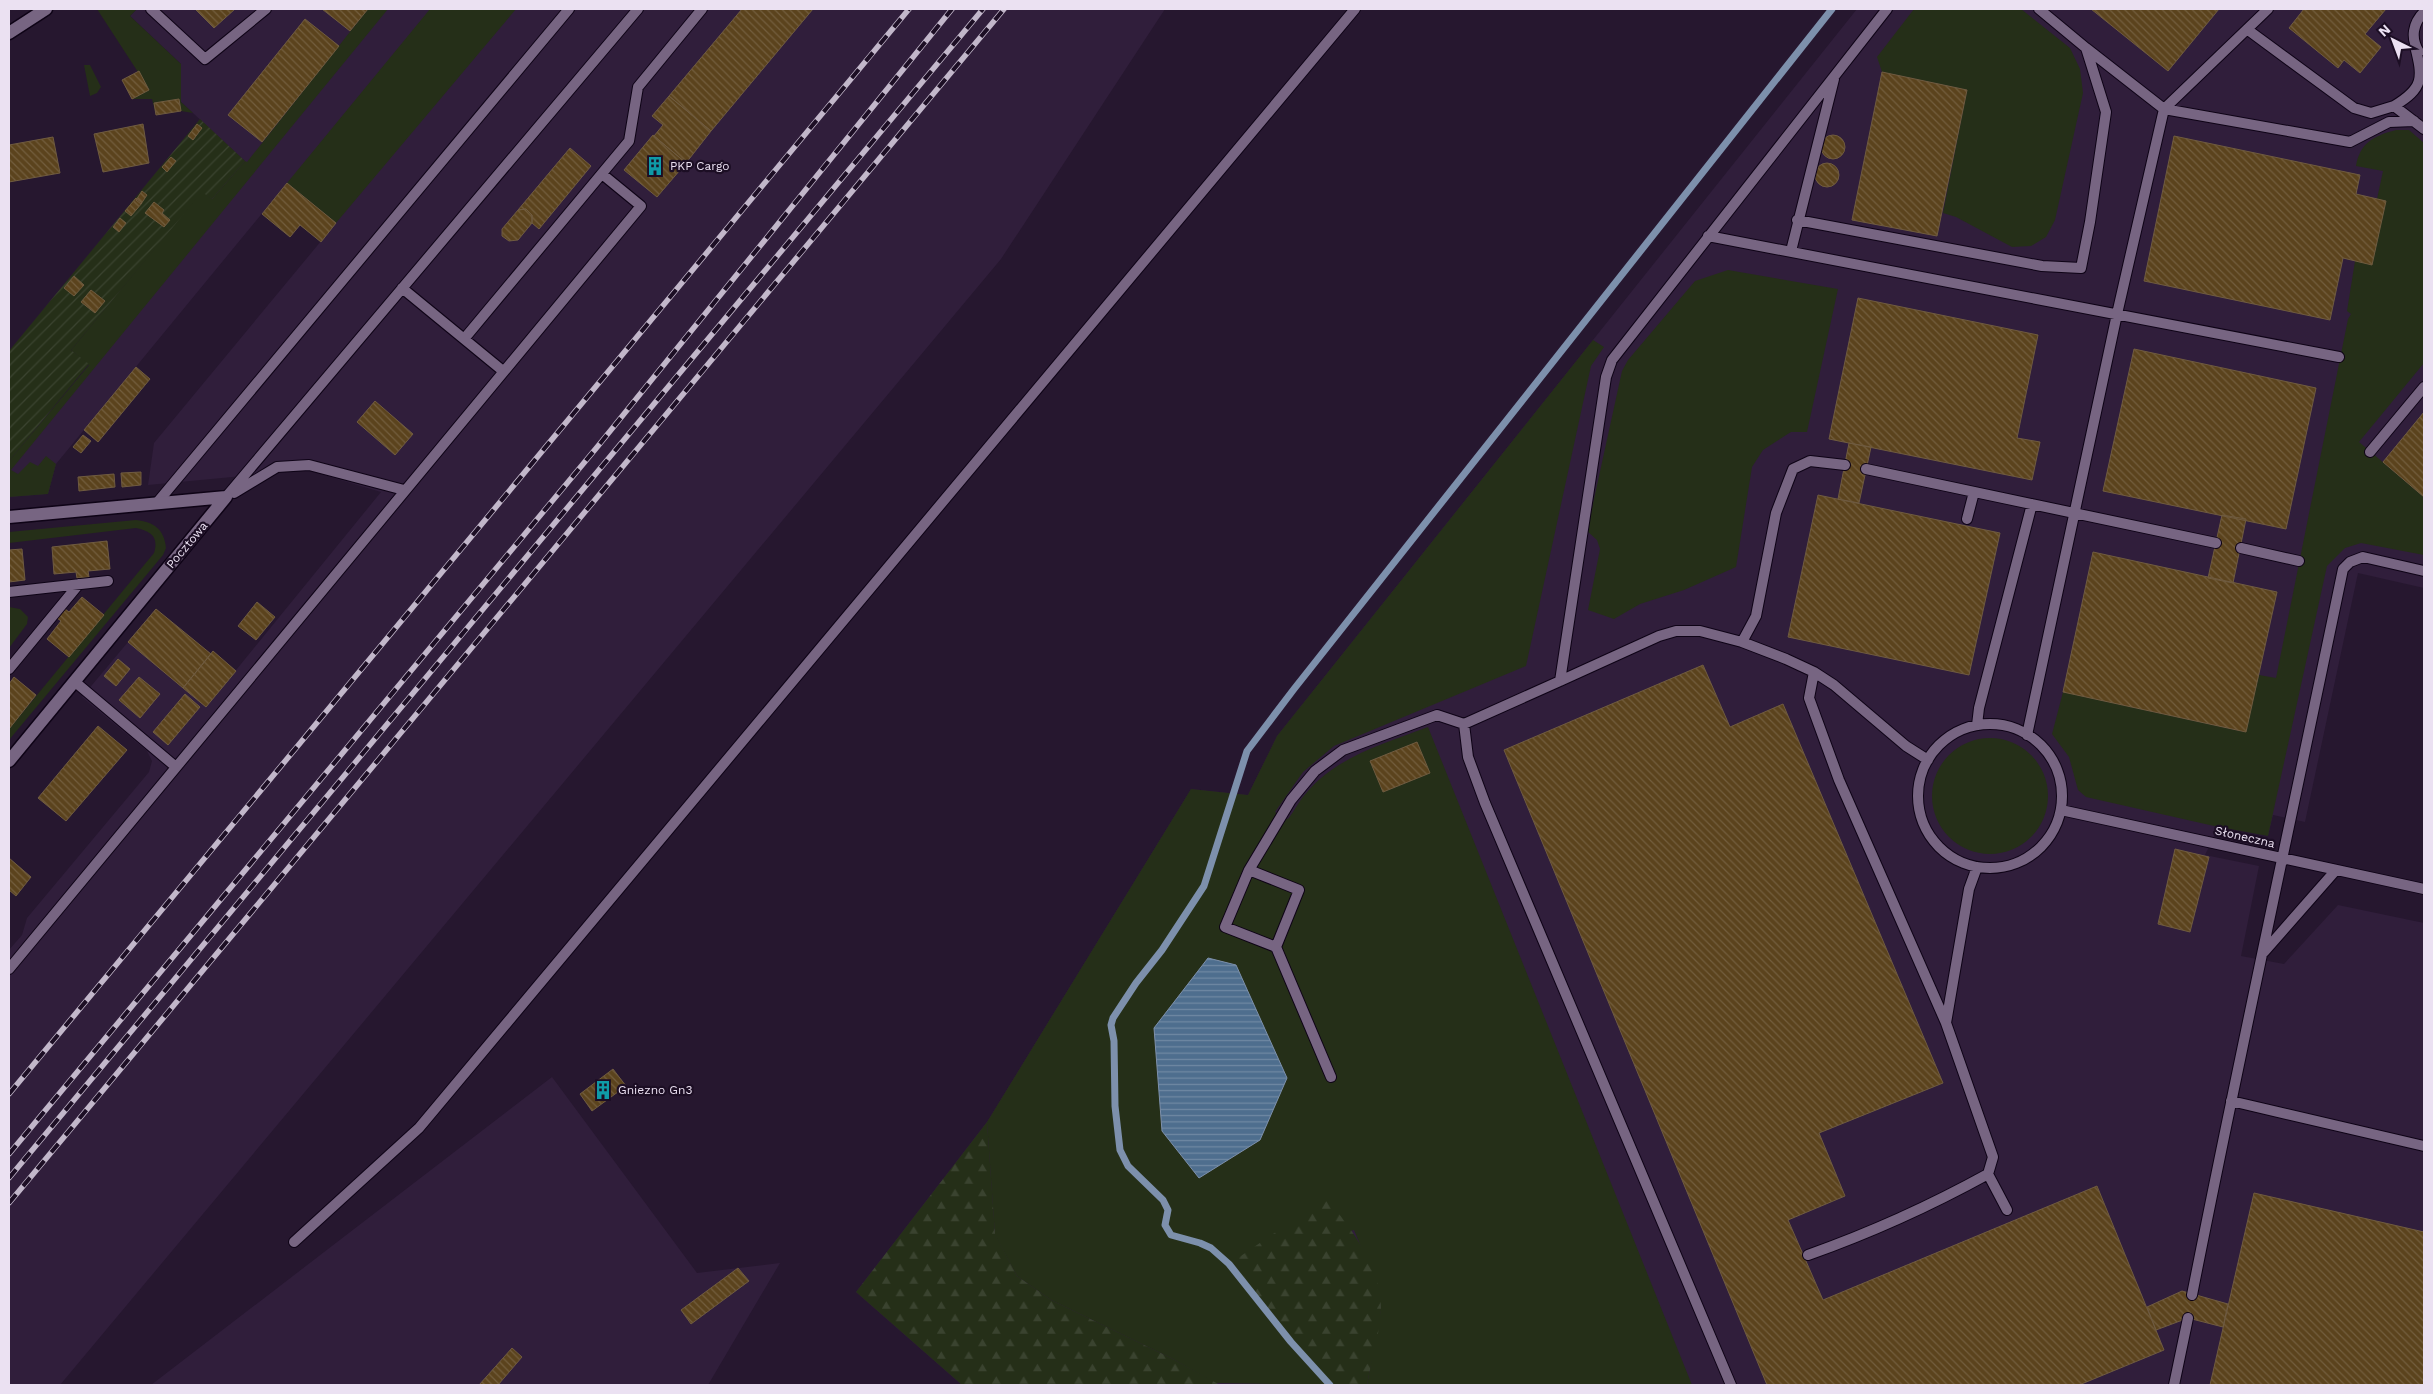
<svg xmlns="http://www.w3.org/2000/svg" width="2433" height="1394" font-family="'Work Sans',sans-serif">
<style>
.built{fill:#301e3b}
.grass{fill:#252f18}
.forest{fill:url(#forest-firs)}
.garden{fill:url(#garden-furrows)}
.water{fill:url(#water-rules);stroke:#7d90ac}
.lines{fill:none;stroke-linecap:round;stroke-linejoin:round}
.stream{stroke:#7d90ac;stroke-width:7}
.building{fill:url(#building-back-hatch);stroke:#6f5b40}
.lane-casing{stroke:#0e0316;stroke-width:12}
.street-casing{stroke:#0e0316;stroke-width:15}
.secondary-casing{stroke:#0e0316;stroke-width:15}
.lane{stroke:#776582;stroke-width:10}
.street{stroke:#776582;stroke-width:12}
.secondary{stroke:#776582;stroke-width:12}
.rail-casing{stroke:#c2b7ca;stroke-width:5.5}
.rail{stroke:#1c0e24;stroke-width:4;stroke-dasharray:11;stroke-linecap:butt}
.labels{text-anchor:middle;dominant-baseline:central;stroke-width:4.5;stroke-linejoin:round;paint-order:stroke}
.poi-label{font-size:12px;fill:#ebe1f2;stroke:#1c0e24;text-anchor:start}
.street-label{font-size:12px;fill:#ebe1f2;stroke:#1c0e24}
</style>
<defs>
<pattern id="forest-firs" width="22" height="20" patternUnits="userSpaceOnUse" patternTransform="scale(1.25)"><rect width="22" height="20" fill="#252f18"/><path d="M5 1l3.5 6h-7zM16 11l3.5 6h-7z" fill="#3a432f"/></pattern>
<pattern id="garden-furrows" width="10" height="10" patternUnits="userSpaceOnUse" patternTransform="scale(1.25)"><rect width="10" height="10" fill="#252f18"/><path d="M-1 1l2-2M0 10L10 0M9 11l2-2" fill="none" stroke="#3a432f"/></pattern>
<pattern id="water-rules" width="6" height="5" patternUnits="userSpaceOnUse" patternTransform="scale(1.25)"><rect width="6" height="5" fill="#4e6e8e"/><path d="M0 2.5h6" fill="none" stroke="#7089a4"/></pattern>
<pattern id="building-back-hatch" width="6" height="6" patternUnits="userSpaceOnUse" patternTransform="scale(1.25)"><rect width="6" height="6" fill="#5b431d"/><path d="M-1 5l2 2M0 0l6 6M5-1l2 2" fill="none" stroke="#735e3e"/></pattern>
</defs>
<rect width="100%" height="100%" fill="#26172f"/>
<!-- built -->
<path class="built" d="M137,9H1165L1001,259L60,1385H9V950L22,935L27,918L149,772L152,761L147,751L82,697L128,642L206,707L381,492L307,470L148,485L154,443L336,223L287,183L56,464L48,494L9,497V461L89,365L202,191L245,161L181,102V64L130,16Z
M1857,9H2424V588L2358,573L2305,822L2273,815L2268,836L2219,826L2205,855L2259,866L2241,956L2284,964L2338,905L2424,923V1385H962L856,1292L987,1122L1191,789L1248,795L1277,736Z
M552,1077L697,1273L780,1263L708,1385H151Z"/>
<!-- grass -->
<path class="grass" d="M97,9H137L130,16L181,64V102L193,113L181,111L179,100L154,103L156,115L152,99H132L149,89Z
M368,9H388L11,470L18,474L30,462L38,466L46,456L56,464L48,494L9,497V461L89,365L71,350L202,191L212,199L245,161L247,162Z
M430,9H516L336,223L287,183Z
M1914,9H2021L2070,48L2080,69L2083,93L2055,220L2046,237L2031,246L2012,247L1956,217L1943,213L1967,90L1882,72L1877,57Z
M84,65H90L101,87L97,93L90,96Z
M2396,130H2409L2424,143V363L2359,442L2424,497V555L2361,543L2345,548L2327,566L2268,836L2214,826L2086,797L2078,790L2069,757L2052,734L2063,692L2245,732L2259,675L2276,678L2348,319L2351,314L2347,311L2355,261L2385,201L2377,199L2383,171L2356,166C2360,143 2373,136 2396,130Z
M1728,270L1838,289L1807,432H1791L1763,450L1752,467L1736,567L1684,590L1640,604L1614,619L1588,610L1600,549L1597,540L1587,531L1622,371L1628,360L1695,281Z
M1593,340L1604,347L1591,366L1526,666L1334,746L1303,772L1275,812L1288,819C1295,810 1300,799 1308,791C1338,756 1386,743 1428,727L1692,1385H1367L1381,1310L1378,1288L1354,1230L1229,1264L1291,1342L1330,1385L1215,1383L1173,1359L1051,1300L1017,1276L995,1235L987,1122L1191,789L1248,795L1277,736Z
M136,520C154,522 164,529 166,548L163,555L9,740V729L154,553C159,537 151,531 136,528L9,543V532Z
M9,607L20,609L28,617L27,624L9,648Z
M1932 796a58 58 0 1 1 116 0a58 58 0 1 1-116 0Z"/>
<!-- forest -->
<path class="forest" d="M987,1122L995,1234L1017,1276L1051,1300L1173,1359L1220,1385H962L856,1292Z
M1326,1198C1352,1229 1381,1267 1381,1310C1380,1333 1371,1362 1367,1385H1330L1291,1342L1229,1264Z"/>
<!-- garden -->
<path class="garden" d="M200,119L245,161L212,199L202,192L71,350L89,364L9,461V351Z"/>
<!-- water -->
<path class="water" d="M1208,958L1236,965L1287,1078L1260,1140L1199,1178L1162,1131L1154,1028Z"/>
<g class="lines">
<!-- stream -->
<path class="stream" d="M1330,1385L1291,1342L1229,1264L1211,1248L1200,1243L1171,1235L1165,1225L1168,1210L1163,1200L1128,1166L1120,1150L1115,1106L1114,1041L1111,1025L1113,1018L1136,983L1162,950L1204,886L1247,751L1294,689L1832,9"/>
</g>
<!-- building -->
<path class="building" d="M195,9H235L214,28Z
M322,9H368L350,31Z
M742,9H813L711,131L669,96Z
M2091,9H2219L2168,71Z
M2304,9H2386L2365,34L2381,47L2360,73L2344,60L2338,68L2289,28Z
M305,19L339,46L262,142L228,115Z
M139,71L149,90L132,99L122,80Z
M1882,72L1967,90L1937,236L1852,220Z
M669,96L711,131L686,163L654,136L663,125L652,116Z
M179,99L181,111L156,115L154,103Z
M143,124L149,163L103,172L94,134Z
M197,124L202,128L193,140L188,136Z
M653,135L686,163L657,197L624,170Z
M1821 147a12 12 0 1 1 24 0a12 12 0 1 1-24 0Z
M2174,136L2360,175L2356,194L2386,201L2372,265L2343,258L2330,320L2144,281Z
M53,137L60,173L9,182V145Z
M570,148L591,166L539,229L532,223V215L526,209L518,210Z
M171,157L176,161L167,172L162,167Z
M1815 175a12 12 0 1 1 24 0a12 12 0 1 1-24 0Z
M287,183L336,223L321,242L300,225L290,237L262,214Z
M142,191L147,195L141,204L136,200Z
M136,198L142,203L131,216L125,211Z
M154,202L164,210L162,213L170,220L164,227L145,213Z
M526,209L532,215V223L518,240L509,241L502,236V229L518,210Z
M120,218L126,223L119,232L113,227Z
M74,276L84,285L74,296L64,288Z
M91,290L105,301L95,313L81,302Z
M1858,298L2038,335L2017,438L2040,442L2032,480L1829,439Z
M2134,349L2316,388L2286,529L2103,491Z
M136,367L150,379L98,442L84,430Z
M375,401L413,434L395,455L357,422Z
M2424,412V497L2383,462Z
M83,435L91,441L81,453L73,447Z
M1849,443L1871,447L1859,503L1838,499Z
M141,472V485L122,487L121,473Z
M114,474L115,487L79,491L78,477Z
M1818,495L2000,533L1969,675L1788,637Z
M2222,515L2246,519L2233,583L2208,578Z
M107,541L110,569L88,571L89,577L77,578L76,572L54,574L52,547Z
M22,549L25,580L9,582V550Z
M2093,552L2277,592L2246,732L2063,692Z
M82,597L104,615L69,657L47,639L61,621L57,618L65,609L69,612Z
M257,602L275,617L256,640L238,626Z
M156,609L211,654L183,688L128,642Z
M213,651L236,671L206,707L183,688Z
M118,659L130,669L116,686L104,676Z
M1703,665L1730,727L1783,704L1943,1083L1819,1133L1845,1196L1788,1220L1823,1300L2097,1186L2164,1350L2079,1385H1767L1504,750Z
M14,677L36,695L9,729V684Z
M139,677L160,694L140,718L119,700Z
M185,694L200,707L168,745L153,732Z
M98,726L127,750L66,821L38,798Z
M1417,742L1430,773L1383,792L1370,761Z
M2175,849L2209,857L2190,932L2158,924Z
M9,858L31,877L16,896L9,890Z
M613,1069L626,1086L592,1111L580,1094Z
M2254,1193L2424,1232V1385H2210Z
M738,1268L749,1281L691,1324L681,1310Z
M2182,1291L2228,1304L2223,1327L2188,1318L2156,1330L2147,1307Z
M512,1348L522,1357L498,1385H479Z"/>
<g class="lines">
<!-- lane casing -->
<g class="lane-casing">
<path id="lane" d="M151,9L205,59L266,9
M2248,30L2354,108L2371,113L2394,106L2424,129
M2086,48L2164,109L2350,142L2389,122L2414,121
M2419,52C2410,38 2413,23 2424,12
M2394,106C2424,88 2423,78 2415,46
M1797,220L2042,266L2081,268L2090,222L2106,112L2086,48L2039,9
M1708,236L2339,357
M1791,251L1834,79
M402,288L503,371
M464,339L629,141L638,87L702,9
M2370,452L2424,387
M1866,469L2216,543
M234,493L277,467L309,465L404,490
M226,497L638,9
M156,504L569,9
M1967,519L1974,492
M2241,548L2299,561
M9,592L108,581
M1742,642L1756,616L1776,513L1793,469L1810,461L1845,465
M9,669L79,584
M1814,672L1809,698L1839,780L1946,1023
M74,681L176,767
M1560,681L1659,636L1676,631H1700L1742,642L1786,659L1814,672L1834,685L1906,746L1928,760
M1464,724L1468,757L1485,803L1731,1385
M1918 796a72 72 0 1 1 144 0a72 72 0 1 1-144 0Z
M1977,725L1979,708L2032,504
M2027,735L2117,314L2164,109L2268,9
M2061,810L2424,889
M1249,870L1299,890L1276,947
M2264,952L2336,870
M9,969L641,206L602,174
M1331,1077L1276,947L1225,927L1249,870L1291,800L1315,771L1343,750L1437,715L1464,724L1560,681L1606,377L1612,360L1887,9
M2231,1101L2424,1146
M1988,1174L2007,1210
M294,1242L419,1128L1355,9
M1808,1255C1870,1233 1930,1206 1988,1174L1993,1157L1946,1023L1969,889L1977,867
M2192,1295C2240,1052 2293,811 2343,569L2350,562L2363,557L2424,571
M2174,1385L2188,1318"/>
</g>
<!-- street casing -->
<g class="street-casing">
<path id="street" d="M9,517L226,497
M9,761L226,497"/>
</g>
<!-- secondary casing -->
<g class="secondary-casing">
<path id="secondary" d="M9,33L46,9"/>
</g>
<!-- lane -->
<use href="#lane" class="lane"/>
<!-- street -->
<use href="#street" class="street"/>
<!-- secondary -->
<use href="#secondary" class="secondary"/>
<!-- rail casing -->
<g class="rail-casing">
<path id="rail" d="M9,1094L909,9
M9,1154L598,446L952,9
M9,1178L983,9
M9,1203L1004,9"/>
</g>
<!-- rail -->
<use href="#rail" class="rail"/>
</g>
<!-- icons -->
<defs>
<g id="building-bare" transform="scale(1.5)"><path d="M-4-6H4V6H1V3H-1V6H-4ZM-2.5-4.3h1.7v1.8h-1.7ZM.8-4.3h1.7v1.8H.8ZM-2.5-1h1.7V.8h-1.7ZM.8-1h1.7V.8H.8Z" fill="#0f9aa8" stroke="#1c0e24" stroke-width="2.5" paint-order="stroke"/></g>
</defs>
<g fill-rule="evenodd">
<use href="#building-bare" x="655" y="166"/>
<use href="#building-bare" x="603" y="1090"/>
</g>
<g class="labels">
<!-- poi labels -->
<g class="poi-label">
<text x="670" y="166">PKP Cargo</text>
<text x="618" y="1090">Gniezno Gn3</text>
</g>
<!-- street labels -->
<g class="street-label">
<text transform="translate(187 545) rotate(-50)">Pocztowa</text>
<text transform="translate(2245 837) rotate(13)">Słoneczna</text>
</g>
</g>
<!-- border -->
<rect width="2433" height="1394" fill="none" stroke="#ebe1f2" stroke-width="20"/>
<!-- north arrow -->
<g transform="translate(2393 40) rotate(318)" stroke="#1c0e24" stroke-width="4" paint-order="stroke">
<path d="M0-4L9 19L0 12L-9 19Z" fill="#ebe1f2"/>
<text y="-8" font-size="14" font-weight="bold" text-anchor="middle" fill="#ebe1f2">N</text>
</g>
</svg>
